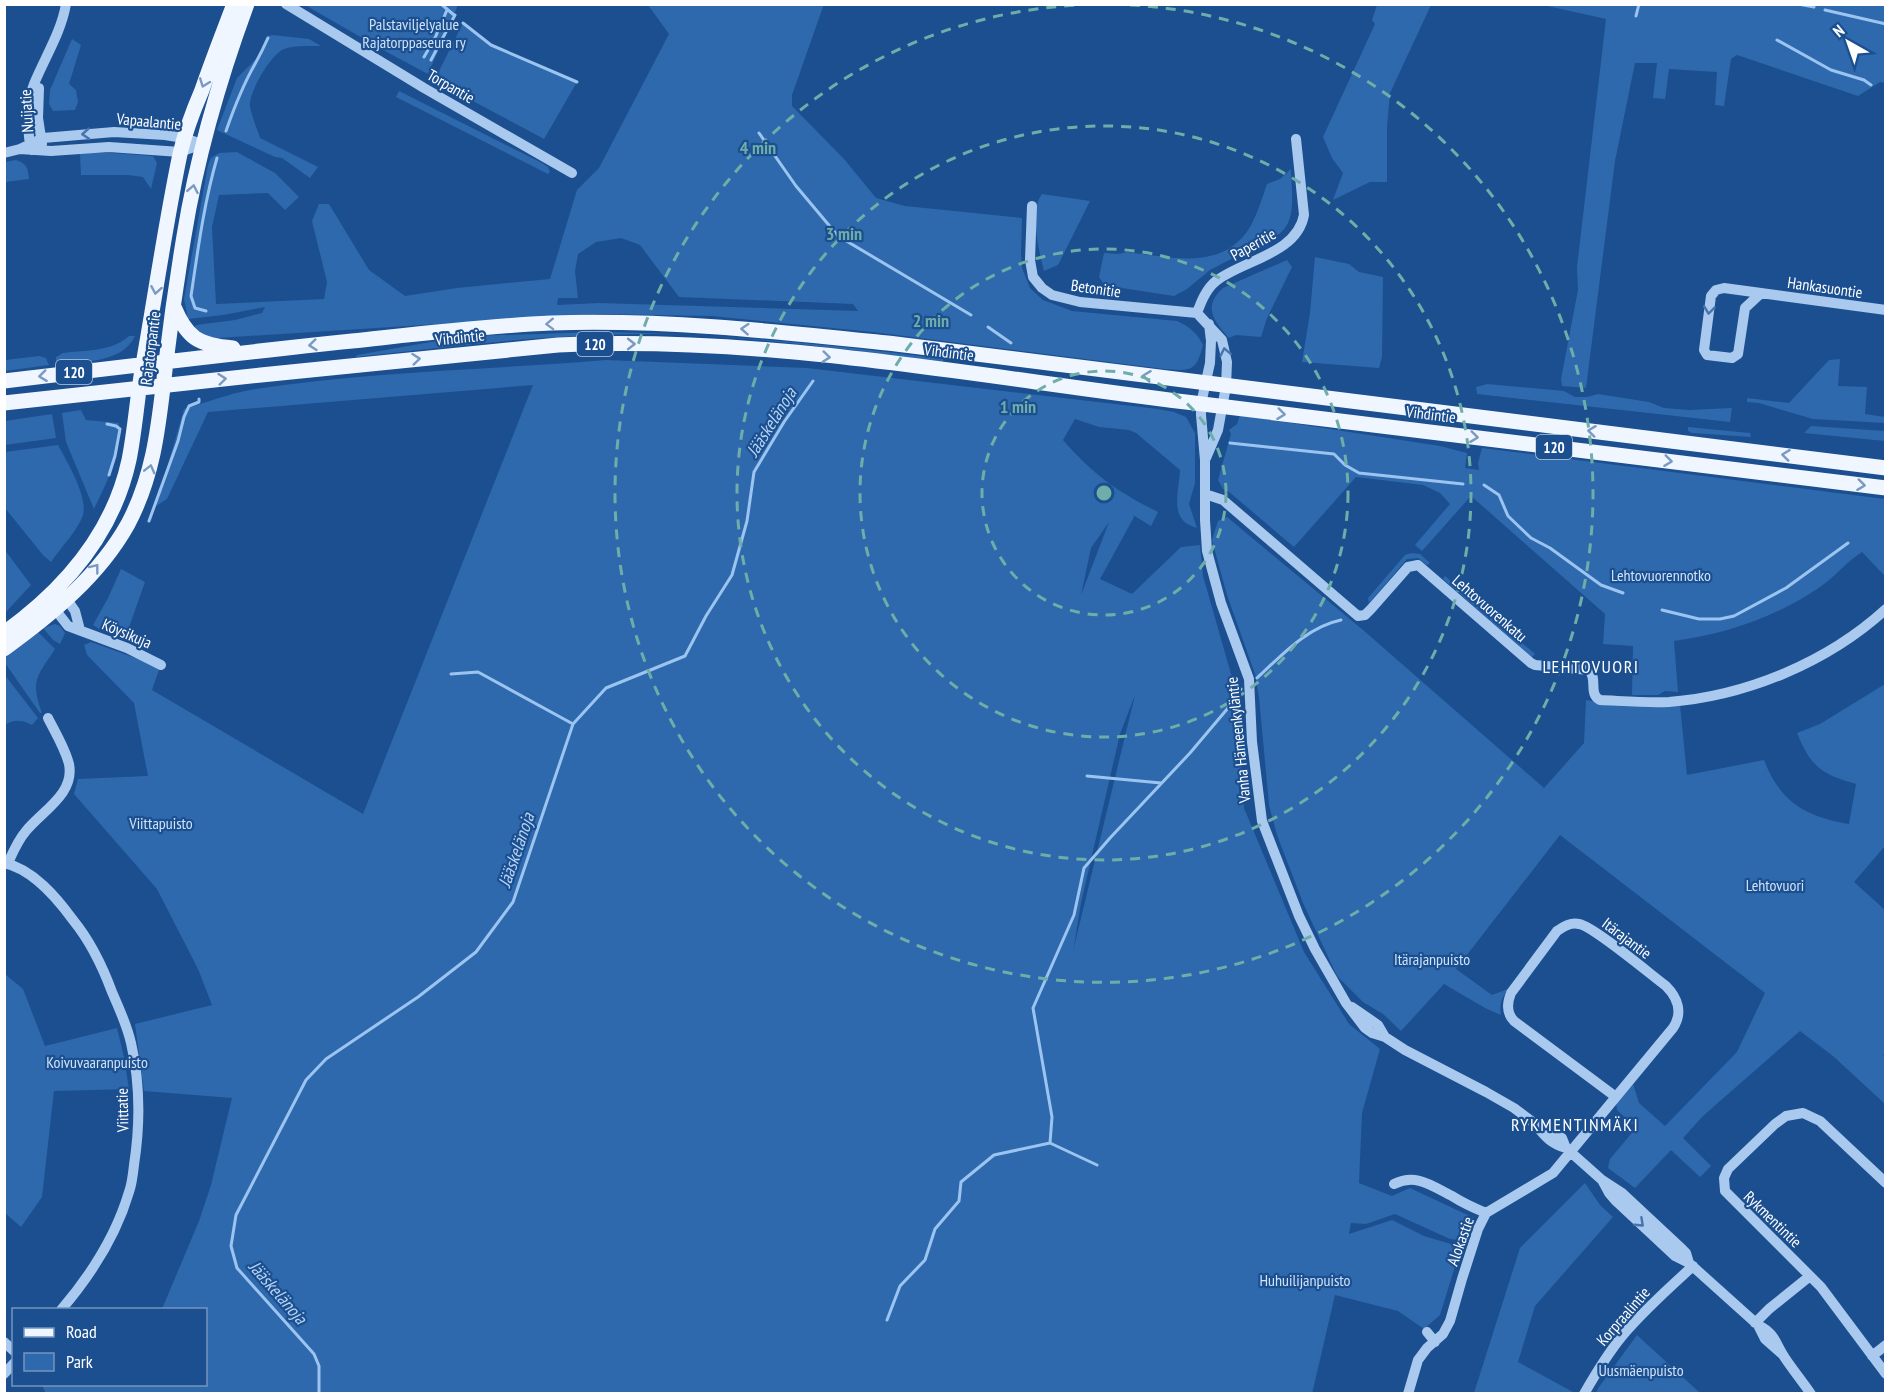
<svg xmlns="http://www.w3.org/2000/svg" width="1890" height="1398" font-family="'PT Sans Narrow',sans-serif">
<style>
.green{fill:#2e69ad;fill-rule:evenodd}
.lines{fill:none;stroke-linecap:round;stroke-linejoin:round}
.stream{stroke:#9cc4f0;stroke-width:3}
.minor{stroke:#a9c9ee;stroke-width:10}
.major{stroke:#f0f6ff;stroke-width:15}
.oneway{stroke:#7b9ac1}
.oneway2{stroke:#4674ac}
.ring{fill:none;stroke:#6fada8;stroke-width:3;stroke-dasharray:10 8}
.labels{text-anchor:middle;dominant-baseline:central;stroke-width:4.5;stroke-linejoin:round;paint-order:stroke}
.shield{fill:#1b4f8f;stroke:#bbcadd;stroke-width:1.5}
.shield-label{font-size:15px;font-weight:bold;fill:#fff}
.park-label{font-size:16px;fill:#cfe3fa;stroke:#1b4f8f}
.street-label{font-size:16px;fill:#fff;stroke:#1b4f8f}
.water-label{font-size:18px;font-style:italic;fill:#b5d3f5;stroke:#1b4f8f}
.neighbourhood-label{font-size:18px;letter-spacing:1.5px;fill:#fff;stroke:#1b4f8f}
.centre{fill:#6fada8;stroke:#1b4f8f;stroke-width:3}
.ring-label{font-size:18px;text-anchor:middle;font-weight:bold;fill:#6fada8;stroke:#1b4f8f;stroke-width:4.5;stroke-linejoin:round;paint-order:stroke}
</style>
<rect width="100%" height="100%" fill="#1b4f8f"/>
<!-- green -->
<path class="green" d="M824,4L792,95V106L844,159L876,198L905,206L1022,218L1021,253L1022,268L1030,288L1043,300L1072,311L1177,321C1190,327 1197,333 1203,345C1196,372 1191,371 1164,369L873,332L712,316L598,314L217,338L200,334L193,329L196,325L235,320L262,313L265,307L223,315L188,319L184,299L208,165L211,158L219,153L237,152L275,173L299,197L285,210L268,193L219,195L212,227L216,304L324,299L327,282L312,221L319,204H329L369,270L405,296L457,288L550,279L577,190L599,168L669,34L648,5ZM621,238L640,245L679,297L853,304L858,311L599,303L557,305L558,298H578L575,271L578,254L596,242Z
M305,5H458L428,74L383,50Z
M1377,5H1431L1390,93L1387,126V182H1370L1333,200L1343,173L1332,158L1323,137L1375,24L1372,20Z
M1543,5H1885V83L1880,82L1858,96L1737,55L1731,59L1724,106L1715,105L1717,72L1669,69L1665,99L1653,98L1657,63H1635L1615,161L1586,388L1562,386L1561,379L1578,290L1577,267L1606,19Z
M463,23L491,45L577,82L544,139L471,100L435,79Z
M273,35L309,39L321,46C312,46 293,45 284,49C271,54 248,93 250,107C252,117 257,128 260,138L318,167L310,178L282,158L275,157L217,130L237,78L256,59L267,36Z
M72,39L81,45L69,84L76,90L78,102L75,110L53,111L49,104L50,90Z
M399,91L542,163L548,167L550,172L548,174L396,97Z
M80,153H112L153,156L157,163L151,189L143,177L128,175H81Z
M16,160C27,164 28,168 29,179L5,182V162Z
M1291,169C1291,190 1298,220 1279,234L1210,270L1187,289L1174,296L1115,287L1103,283L1099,277L1104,253L1118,254L1127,252C1169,257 1223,272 1250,227C1258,213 1262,198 1267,184L1280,179Z
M1042,194L1090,201L1058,265L1044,271C1039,252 1029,210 1042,194Z
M1315,257L1349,264L1359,272L1383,277L1382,357L1379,368L1302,362L1310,313Z
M1287,260L1292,267L1267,318L1261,337L1236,335L1229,338C1214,321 1202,307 1223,288Z
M597,332C714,333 827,344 943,359V362C848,350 753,336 657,334C556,333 456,346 356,357L357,355L448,339L475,336Z
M129,336H135C122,364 82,361 56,364V357L63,353C86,350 111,352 129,336Z
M39,356L46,358L49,365L5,371V360Z
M1840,359L1838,386L1867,387L1865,414L1885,417V423L1813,419L1759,403L1747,402V398L1789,403L1829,360Z
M606,360L807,368L1158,409L1174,412L1186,417L1195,433V483L1189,504L1197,528C1168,521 1179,492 1180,470L1136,433L1129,430L1099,427L1075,419L1063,440C1094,475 1116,491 1158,512L1151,526L1133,515L1134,517L1100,579L1132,594L1181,547L1200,545L1203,576L1237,695L1244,808L1304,952L1349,1024L1380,1049L1362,1113L1359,1183L1392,1196L1410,1188L1474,1218L1467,1241L1450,1239L1395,1214L1366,1224L1351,1223L1349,1234L1392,1220L1424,1236L1461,1247L1440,1315L1424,1329L1398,1311L1335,1295L1312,1394H46L42,1385L206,1384V1310L162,1309L199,1221L211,1185L232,1098L144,1091L135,1024L212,1005L198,969L157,889L74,794L78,779L148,776L134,703L87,655L84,645L91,642L160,667L152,690L363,814L533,385L208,412L167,499L156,506L184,409C205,403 228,394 250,390C368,371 488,370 606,360ZM1109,522L1081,595L1091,548ZM1135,695L1073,951V952L1081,903L1120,734Z
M1487,384L1564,391L1575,397H1587L1598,394L1649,402L1664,408L1689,410L1732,408L1730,422L1477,394L1476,387Z
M81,410L86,420L119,423C120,458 109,478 94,509L66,442L62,413Z
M52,414L56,438L5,445V421Z
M1240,415L1440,446L1467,453L1465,468L1479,470L1478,463L1482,448L1885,499V576L1862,552C1846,562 1835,577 1820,587C1776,617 1726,634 1674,641L1678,692L1665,691L1658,695H1632L1633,646L1603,644L1605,614L1471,496L1422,551L1415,545L1450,504L1440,493L1423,485L1356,477L1294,547L1228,491L1223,489L1218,480L1231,434L1229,430L1237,424Z
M1811,426L1885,431V441L1804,433Z
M1688,427L1750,433L1751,437L1692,433L1688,431Z
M58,445C67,462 88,496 83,515C78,530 60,549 51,562L43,555L5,508V452Z
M1227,517L1363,630L1544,788L1584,743L1586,700L1615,705H1680L1687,775L1764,760C1780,802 1806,817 1849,824L1856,784C1821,774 1811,767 1797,733L1820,724L1885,684V846L1854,882L1885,910L1886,1052L1883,1055L1885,1057V1104L1833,1056L1800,1031L1703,1116L1683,1138L1711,1166L1700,1177L1671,1150L1635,1188L1608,1168L1610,1159L1636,1128L1617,1110L1616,1103L1633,1084L1639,1103L1665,1126L1737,1052L1765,993L1560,835L1456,969L1492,995L1508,989C1502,998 1499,1004 1501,1015L1485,1008L1444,984L1401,1031L1383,1014L1363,1002L1337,976L1303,903L1277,835L1269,805L1259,697L1255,674L1227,595L1212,540L1218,521Z
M4,549L31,585L5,613H4Z
M1411,553L1420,554L1430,563L1427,565L1418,558L1407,559L1369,603L1368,598L1405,555Z
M121,569L145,582L127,633C112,638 105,633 93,625L108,598Z
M1445,576L1535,654L1532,657L1443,579Z
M55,624L60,626L65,633L60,644L53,640L43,628Z
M38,632L55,649C37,677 30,680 42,713H40L5,663L4,656Z
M4,674L38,718L32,725C22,720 14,719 5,725Z
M5,974L23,989L45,1046L117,1028L124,1057L129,1089L54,1091L42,1197L21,1227L5,1213Z
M1585,1183L1600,1205L1613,1217L1535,1306L1518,1362L1573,1392L1572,1393H1474L1520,1248Z
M1637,1335L1700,1393H1596L1599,1387Z"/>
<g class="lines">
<!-- stream -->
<path class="stream" d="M441,4L454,15
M1798,4L1814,7
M1825,10L1886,24
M1636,16L1639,4
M463,23L491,45L577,82
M1777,40L1831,70L1864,80L1871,85
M424,57L435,38L447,10
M431,60L455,15
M226,131C234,108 243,85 255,64C260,55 264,47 268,38
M759,133L796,186L838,236L971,315
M206,311L195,308L191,296C198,249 204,203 217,158
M988,327L1011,343
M107,424L116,426L120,429L115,456L109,475
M1230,443L1334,454L1345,465L1359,473L1463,484
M1484,485L1499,495L1508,516L1531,538L1550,548L1601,585L1623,593
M149,521L178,441L184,417L189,406L199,402V399
M1662,610L1699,619H1720L1734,616L1786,588L1848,543
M451,674L478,672L573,724
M1257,678C1281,656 1307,627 1341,620
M1087,776L1161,783
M1050,1143L1097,1165
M887,1320L900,1286L925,1260L935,1229L959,1201L961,1182L994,1155L1050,1143L1052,1117L1033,1008L1074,915L1084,868L1110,838L1190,753L1228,708L1241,689
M319,1394V1366L314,1354L237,1268L231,1246L236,1215L306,1080L326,1059L418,997L476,952L513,902L573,724L606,688L685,656L706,616L732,575L747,521L754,472L784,422L813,381"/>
<!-- minor -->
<path class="minor" d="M286,4L424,88L572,173
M39,88L38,118L42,144
M20,149L51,151L109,147L180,152L202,144
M31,150C27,131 27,101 34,84C45,57 61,33 66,4
M4,153L20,149L43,138L114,132L165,135L184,138L202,144
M1032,206L1030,260L1033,277L1042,288L1052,295L1080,302L1197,313
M1760,294L1745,308L1738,354L1732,358L1707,355L1704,350L1711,296L1716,290L1724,288L1886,310
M1209,324L1211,341L1210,363L1201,404V415L1205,460V520L1207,551L1221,603L1249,679L1252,742L1262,821L1299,916L1315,949L1346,1003L1365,1028L1372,1033L1385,1037L1405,1050L1486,1092L1514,1108L1534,1123L1551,1130L1562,1138L1566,1148L1602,1180L1622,1193L1682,1249L1686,1253L1689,1263
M1206,458L1218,430L1226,386L1227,362L1222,340L1197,313C1201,302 1206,289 1216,281C1243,260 1297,254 1304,215L1296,139
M1205,494L1223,500L1358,616L1365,615L1371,609L1408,567L1418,565L1531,663L1535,665L1589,670C1598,679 1588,694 1600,700C1623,701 1646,703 1669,702C1747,696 1828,662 1886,609
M64,595L75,611L80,630
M51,604L68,626L127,648L161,665
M4,863C33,869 57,898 73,920C91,942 102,965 112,992C119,1008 127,1025 131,1043C140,1082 140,1126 134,1165C133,1174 132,1184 129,1192C116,1236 91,1275 61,1310
M8,863C13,852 18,840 26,831C42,811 75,794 69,764C65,748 55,732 48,718
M1352,1007L1378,1025L1385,1037
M1536,1125C1545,1137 1552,1144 1566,1148
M1602,1180L1609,1193L1615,1200L1675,1256L1689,1263L1758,1325C1776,1334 1775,1343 1785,1358C1793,1370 1802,1381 1811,1394
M1394,1184C1416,1173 1432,1186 1452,1196C1463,1203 1474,1208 1486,1213
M1810,1276L1821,1287L1886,1374
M1755,1323L1769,1309L1810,1276L1725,1191L1724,1178L1728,1169L1775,1124L1786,1116L1803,1113L1820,1121L1886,1183
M1758,1325L1765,1339L1782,1354
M1427,1332L1435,1342
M4,1342L14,1351
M1872,1356L1886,1345
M4,1374L14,1363
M1408,1394L1418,1360L1427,1348L1443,1334L1450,1321L1462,1279L1478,1229L1486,1213L1553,1173L1673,1028C1683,1013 1678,998 1666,986C1650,974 1593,926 1579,924C1570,922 1563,927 1557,931L1511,993C1507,1003 1506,1013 1514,1021L1616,1097
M1584,1394C1596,1373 1608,1353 1623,1335C1644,1310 1669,1288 1693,1266"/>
<!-- major -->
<path class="major" d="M174,307C187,338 198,345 233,348
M4,381C120,367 236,353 352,341C418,334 485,326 551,323C667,319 781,332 896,344L1886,468
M4,403L261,375L558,345C768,335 979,377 1186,402C1419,430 1652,459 1886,488
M4,633C64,590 113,534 129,460C135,430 137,399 142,370C155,298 165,226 180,154C185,132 193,111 202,90C212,61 223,33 234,4
M4,649C52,614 99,576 128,524C156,471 159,419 166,362C171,320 177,278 184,236C197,156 219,80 247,4"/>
</g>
<!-- one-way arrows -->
<defs><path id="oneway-chevron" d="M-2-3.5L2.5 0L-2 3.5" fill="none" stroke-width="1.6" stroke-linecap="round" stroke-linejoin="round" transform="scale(1.5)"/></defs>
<g class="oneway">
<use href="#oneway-chevron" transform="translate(204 83) rotate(111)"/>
<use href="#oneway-chevron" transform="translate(193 189) rotate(-79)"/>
<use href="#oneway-chevron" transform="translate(156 290) rotate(100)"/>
<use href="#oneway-chevron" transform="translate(550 324) rotate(178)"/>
<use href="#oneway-chevron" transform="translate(745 329) rotate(-176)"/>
<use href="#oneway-chevron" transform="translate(631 344)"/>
<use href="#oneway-chevron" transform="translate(313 345) rotate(174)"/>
<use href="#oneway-chevron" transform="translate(826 357) rotate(6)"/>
<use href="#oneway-chevron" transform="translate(416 359) rotate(-6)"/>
<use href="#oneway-chevron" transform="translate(43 376) rotate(173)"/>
<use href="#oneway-chevron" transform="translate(1147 376) rotate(-173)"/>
<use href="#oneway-chevron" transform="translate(222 379) rotate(-6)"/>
<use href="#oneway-chevron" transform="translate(1281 414) rotate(7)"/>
<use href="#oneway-chevron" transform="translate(1592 431) rotate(-173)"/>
<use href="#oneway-chevron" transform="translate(1474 437) rotate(7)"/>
<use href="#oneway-chevron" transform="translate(1786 455) rotate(-173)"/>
<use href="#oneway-chevron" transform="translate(1668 461) rotate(7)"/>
<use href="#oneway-chevron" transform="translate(150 469) rotate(-76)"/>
<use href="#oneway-chevron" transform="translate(1861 485) rotate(7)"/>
<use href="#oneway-chevron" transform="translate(95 568) rotate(-52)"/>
</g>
<g class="oneway2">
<use href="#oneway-chevron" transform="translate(86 134) rotate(176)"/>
<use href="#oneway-chevron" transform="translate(1709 310) rotate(97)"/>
<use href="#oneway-chevron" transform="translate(1225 352) rotate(-101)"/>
<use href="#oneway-chevron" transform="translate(1640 1223) rotate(43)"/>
</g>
<!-- distance rings -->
<g class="ring">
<circle cx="1104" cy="493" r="122"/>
<circle cx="1104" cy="493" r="244"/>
<circle cx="1104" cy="493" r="367"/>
<path d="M1130 5A489 489 0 1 1 1078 5"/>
</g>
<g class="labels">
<!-- shield labels -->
<g class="shield">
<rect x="577" y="332" width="36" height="24" rx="4.5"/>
<rect x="56" y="360" width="36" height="24" rx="4.5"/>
<rect x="1536" y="435" width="36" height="24" rx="4.5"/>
</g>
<g class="shield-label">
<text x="595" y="344">120</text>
<text x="74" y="372">120</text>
<text x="1554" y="447">120</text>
</g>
<!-- park labels -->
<g class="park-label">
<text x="414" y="24">Palstaviljelyalue<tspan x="414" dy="18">Rajatorppaseura ry</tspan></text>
<text x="1661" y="575">Lehtovuorennotko</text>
<text x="161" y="823">Viittapuisto</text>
<text x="1775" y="885">Lehtovuori</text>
<text x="1432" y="959">Itärajanpuisto</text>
<text x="97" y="1062">Koivuvaaranpuisto</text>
<text x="1305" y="1280">Huhuilijanpuisto</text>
<text x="1641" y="1370">Uusmäenpuisto</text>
</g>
<!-- street labels -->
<g class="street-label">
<text transform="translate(451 86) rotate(30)">Torpantie</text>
<text transform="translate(26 111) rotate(-93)">Nuijatie</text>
<text transform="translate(149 121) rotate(5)">Vapaalantie</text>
<text transform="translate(1253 244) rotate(-29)">Paperitie</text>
<text transform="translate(1825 287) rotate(8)">Hankasuontie</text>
<text transform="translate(1096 288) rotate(8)">Betonitie</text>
<text transform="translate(460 337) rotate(-6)">Vihdintie</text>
<text transform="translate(150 348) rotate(-83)">Rajatorpantie</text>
<text transform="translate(949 352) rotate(7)">Vihdintie</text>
<text transform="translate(1431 414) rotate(7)">Vihdintie</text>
<text transform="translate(1490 608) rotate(41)">Lehtovuorenkatu</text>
<text transform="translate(127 633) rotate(23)">Köysikuja</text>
<text transform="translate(1238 740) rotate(-96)">Vanha Hämeenkyläntie</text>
<text transform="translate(1627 938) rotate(37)">Itärajantie</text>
<text transform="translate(122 1110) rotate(-91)">Viittatie</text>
<text transform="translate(1773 1219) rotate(44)">Rykmentintie</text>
<text transform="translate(1460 1241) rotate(-70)">Alokastie</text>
<text transform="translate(1623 1316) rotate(-49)">Korpraalintie</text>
</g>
<!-- water labels -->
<g class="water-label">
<text transform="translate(771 422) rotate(-58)">Jääskelänoja</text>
<text transform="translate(516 850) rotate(-71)">Jääskelänoja</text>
<text transform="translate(278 1292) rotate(49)">Jääskelänoja</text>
</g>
<!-- neighbourhood labels -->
<g class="neighbourhood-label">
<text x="1591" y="666">LEHTOVUORI</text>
<text x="1575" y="1124">RYKMENTINMÄKI</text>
</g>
</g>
<circle cx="1104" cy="493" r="9" class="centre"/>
<g class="ring-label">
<text x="758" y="154">4 min</text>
<text x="844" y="240">3 min</text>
<text x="931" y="327">2 min</text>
<text x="1018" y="413">1 min</text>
</g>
<!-- border -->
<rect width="1890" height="1398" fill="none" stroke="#ffffff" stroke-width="12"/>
<!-- legend -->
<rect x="12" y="1308" width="195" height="78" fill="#1b4f8f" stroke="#7695bc" stroke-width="1.5"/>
<rect x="24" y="1328" width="30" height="9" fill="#f0f6ff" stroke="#7695bc" stroke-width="1.5"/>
<text x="66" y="1338" font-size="18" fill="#ffffff">Road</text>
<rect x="24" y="1353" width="30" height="18" fill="#2e69ad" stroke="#7695bc" stroke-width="1.5"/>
<text x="66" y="1368" font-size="18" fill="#ffffff">Park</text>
<!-- north arrow -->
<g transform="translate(1848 42) rotate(320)" stroke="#1b4f8f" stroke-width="4.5" paint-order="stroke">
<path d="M0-4.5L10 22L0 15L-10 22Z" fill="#ffffff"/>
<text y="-9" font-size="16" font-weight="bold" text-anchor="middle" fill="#ffffff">N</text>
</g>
</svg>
